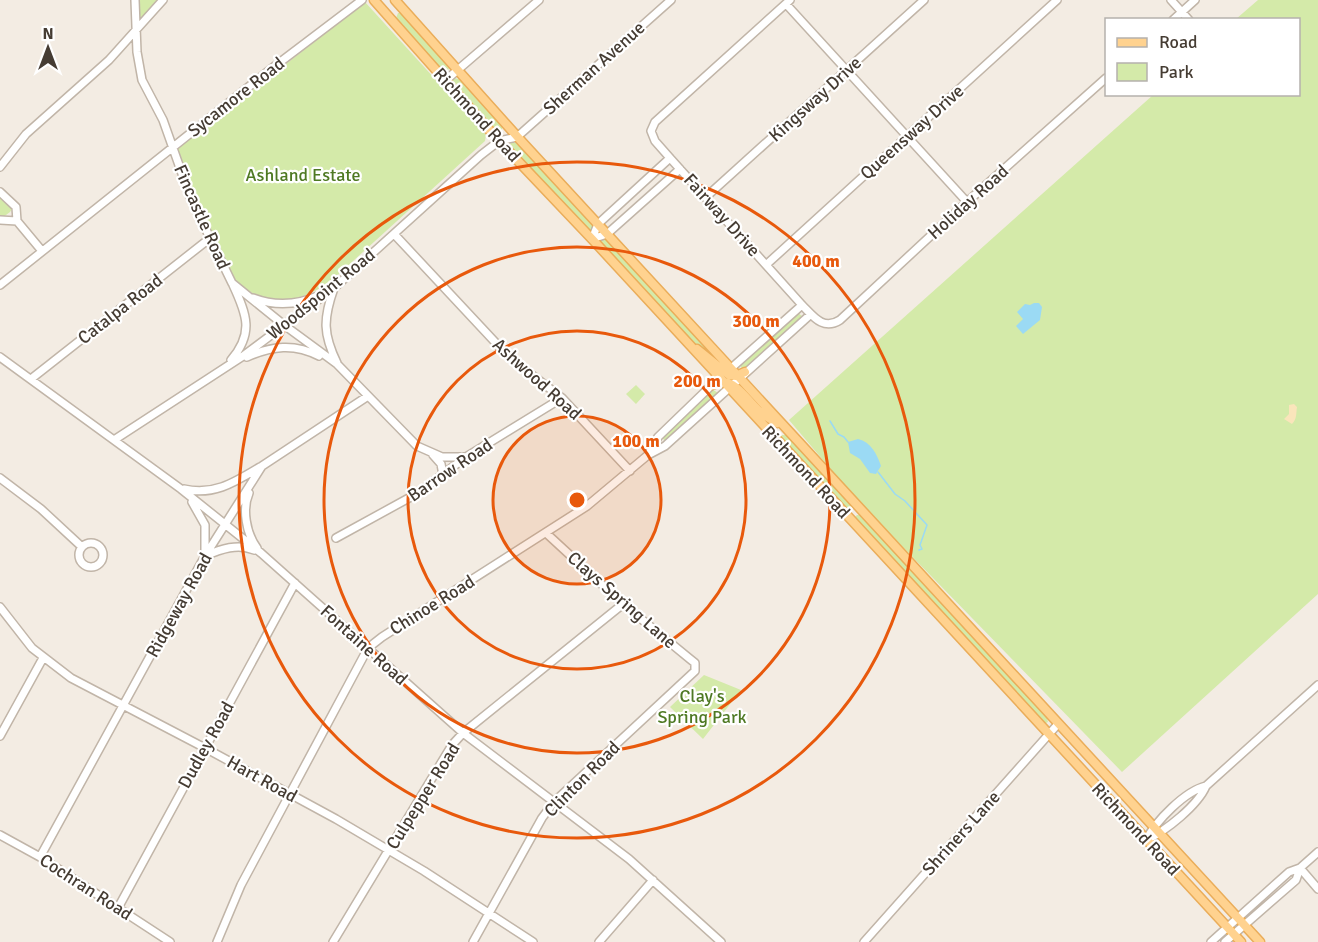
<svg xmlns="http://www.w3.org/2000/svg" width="1318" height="942" font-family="Signika,sans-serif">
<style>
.green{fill:#d4eaa9}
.sand{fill:#fae5bb}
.water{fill:#9bdaf4}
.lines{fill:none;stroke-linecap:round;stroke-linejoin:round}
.stream{stroke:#9bdaf4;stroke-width:1.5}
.minor-casing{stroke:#c1b5a8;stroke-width:10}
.major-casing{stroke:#eaad5a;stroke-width:11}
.minor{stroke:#fff;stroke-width:7}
.major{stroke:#ffd28f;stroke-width:8}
.ring{fill:none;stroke:#e8590c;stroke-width:3}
.labels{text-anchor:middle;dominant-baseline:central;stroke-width:4.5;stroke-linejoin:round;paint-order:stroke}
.street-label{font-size:18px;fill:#453c33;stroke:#fff}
.park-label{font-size:18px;fill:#4e7923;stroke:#fff}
.centre{fill:#e8590c;stroke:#fff;stroke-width:3}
.ring-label{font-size:18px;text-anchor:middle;font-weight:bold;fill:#e8590c;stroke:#fff;stroke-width:4.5;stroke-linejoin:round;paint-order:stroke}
</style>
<rect width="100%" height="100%" fill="#f3ece3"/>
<!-- green -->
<path class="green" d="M138,0H157L139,21Z
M1258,0H1318V594L1122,772L857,500L789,420L1153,95L1298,94V20L1236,19Z
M365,2L486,135L485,141L330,282C299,303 268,309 238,283C232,277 228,267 224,259C206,224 191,187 176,150Z
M398,13H401L405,16L449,68L447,73H443L399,21L396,18Z
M453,78L459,79L502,127V132L496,133L451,82Z
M512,142L516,143L593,225V231H588L512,149L510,144Z
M0,198L12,209L10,212L2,218L0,217Z
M603,238L606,239L726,368L683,334L599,243L600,239Z
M798,313L802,316L801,319L744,370L741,367L740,364Z
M636,385L645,394L636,404L626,394Z
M712,389L718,393L717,396L666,441L663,439L662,437Z
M782,435H786L852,505V512H848L780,439Z
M857,515H860L1047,718L1048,722L1044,724L854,518Z
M704,675L741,690L703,739L670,707Z"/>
<!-- sand -->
<path class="sand" d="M1294,404L1297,407C1296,413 1297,419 1292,424L1284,419L1289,414V405Z"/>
<!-- water -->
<path class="water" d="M1034,303H1039L1042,307L1040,320L1023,334L1016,326L1023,319L1017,312L1025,304L1030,305Z
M858,439C871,442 877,454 881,466L876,474L870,473L860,459L850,453L848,442Z"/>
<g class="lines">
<!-- stream -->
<path class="stream" d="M830,421L838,434L844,437L848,442
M878,472L895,494L905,501L927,525L920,545L922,549L919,550"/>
<!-- minor casing -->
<g class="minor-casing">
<path id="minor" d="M135,0L137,52L142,80L163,120L191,199L232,283L284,325L337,364L417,446L442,457H466
M790,0L655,122L651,131L655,141L670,158L802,305C813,316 823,331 840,320L967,202L1106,78
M1171,0L1189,20
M786,4L967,202
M1173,20L1195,0
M446,80L539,0
M0,167L26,134L109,60L163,0
M0,192L16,207L17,221L42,251
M706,197L924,0
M0,220L17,221
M394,234L510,358L562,398L630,471
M592,239L598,224L670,158
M592,239L607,234L680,169
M767,264L1057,0
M0,285L271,69L362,0
M334,288C323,319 323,334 337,363
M253,298C277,307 298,305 320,295
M0,357L181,489L261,553L463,733L629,859L721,942
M247,357C272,346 294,343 319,356
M231,360C254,333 247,315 233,285
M728,371L802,305
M31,379L209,239
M114,440L243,356L334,288L481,155L499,141L517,137L671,0
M433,455L441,464L443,475
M648,455L658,437L715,382
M0,478L41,509L82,547
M184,489C214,496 235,482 260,467
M249,493C242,509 246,533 257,548
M192,502L205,525V553
M336,538L418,493L466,457L562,398
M79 555a12 12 0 1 1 24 0a12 12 0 1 1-24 0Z
M205,556C221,549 238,543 254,550
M0,607L32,648L71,678L205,748L336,819L424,871L533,942
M0,736L43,658
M0,835L40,857L170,942
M1146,840C1166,831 1198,805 1206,786L1318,685
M1146,840C1156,821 1185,791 1206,786
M40,857L205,556L262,466L368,396
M1300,868L1318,889
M118,908L295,583
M217,942L241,885L368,648L382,637L587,506L648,455L665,446L811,314
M333,942L452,745L463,733L623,604
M473,942L542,818L554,802L695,671V663L690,659L623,604L546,533
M599,942L653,880
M864,942L1058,724
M1211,942L1289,872L1300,868L1318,852
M1225,942L1296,880L1300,868"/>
</g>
<!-- major casing -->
<g class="major-casing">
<path id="major" d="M374,0L499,141L592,239L1241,942
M395,0L523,143L1260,942
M697,349L729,375L736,376L745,372
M712,385C732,374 744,397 757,409C763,415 770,419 777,423"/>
</g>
<!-- minor -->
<use href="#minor" class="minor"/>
<!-- major -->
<use href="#major" class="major"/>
</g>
<!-- distance rings -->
<circle cx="577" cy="500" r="84" fill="#e8590c" fill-opacity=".12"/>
<g class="ring">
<circle cx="577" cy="500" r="84"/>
<circle cx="577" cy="500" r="169"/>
<circle cx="577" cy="500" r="253"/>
<circle cx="577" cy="500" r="338"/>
</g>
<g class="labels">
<!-- street labels -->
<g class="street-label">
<text transform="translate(594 68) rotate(-42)">Sherman Avenue</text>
<text transform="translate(236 97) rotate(-38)">Sycamore Road</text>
<text transform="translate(815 99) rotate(-42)">Kingsway Drive</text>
<text transform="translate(477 115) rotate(48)">Richmond Road</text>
<text transform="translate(912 132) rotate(-42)">Queensway Drive</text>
<text transform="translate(968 202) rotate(-42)">Holiday Road</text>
<text transform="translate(722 215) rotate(48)">Fairway Drive</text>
<text transform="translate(202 217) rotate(66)">Fincastle Road</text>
<text transform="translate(321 294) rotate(-39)">Woodspoint Road</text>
<text transform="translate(120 309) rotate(-38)">Catalpa Road</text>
<text transform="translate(537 379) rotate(42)">Ashwood Road</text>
<text transform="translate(450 470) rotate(-34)">Barrow Road</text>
<text transform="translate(806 472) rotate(47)">Richmond Road</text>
<text transform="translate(622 600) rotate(41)">Clays Spring Lane</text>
<text transform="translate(179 605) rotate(-61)">Ridgeway Road</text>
<text transform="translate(432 605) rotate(-32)">Chinoe Road</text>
<text transform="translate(364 645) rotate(42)">Fontaine Road</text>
<text transform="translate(206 745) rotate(-61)">Dudley Road</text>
<text transform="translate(262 779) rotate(29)">Hart Road</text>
<text transform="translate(582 779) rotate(-45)">Clinton Road</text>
<text transform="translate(423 796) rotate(-58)">Culpepper Road</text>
<text transform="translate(1136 829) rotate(47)">Richmond Road</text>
<text transform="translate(961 833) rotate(-48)">Shriners Lane</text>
<text transform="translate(86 887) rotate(33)">Cochran Road</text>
</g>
<!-- park labels -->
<g class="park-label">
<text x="303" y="175">Ashland Estate</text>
<text x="702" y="696">Clay's<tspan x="702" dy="21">Spring Park</tspan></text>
</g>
</g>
<circle cx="577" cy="500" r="9" class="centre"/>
<g class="ring-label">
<text x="816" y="267">400 m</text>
<text x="756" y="327">300 m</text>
<text x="697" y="387">200 m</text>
<text x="636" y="447">100 m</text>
</g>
<!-- legend -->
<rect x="1105" y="18" width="195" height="78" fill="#ffffff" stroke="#b5b1ad" stroke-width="1.5"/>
<rect x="1117" y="38" width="30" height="9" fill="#ffd28f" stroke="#b5b1ad" stroke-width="1.5"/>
<text x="1159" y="48" font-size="18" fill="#453c33">Road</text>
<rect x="1117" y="63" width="30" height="18" fill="#d4eaa9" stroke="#b5b1ad" stroke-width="1.5"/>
<text x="1159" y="78" font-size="18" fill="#453c33">Park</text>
<!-- north arrow -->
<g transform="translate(48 48)" stroke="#ffffff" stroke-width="4.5" paint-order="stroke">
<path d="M0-4.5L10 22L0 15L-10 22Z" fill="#453c33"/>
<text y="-9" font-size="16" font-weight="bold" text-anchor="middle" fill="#453c33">N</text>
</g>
</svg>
